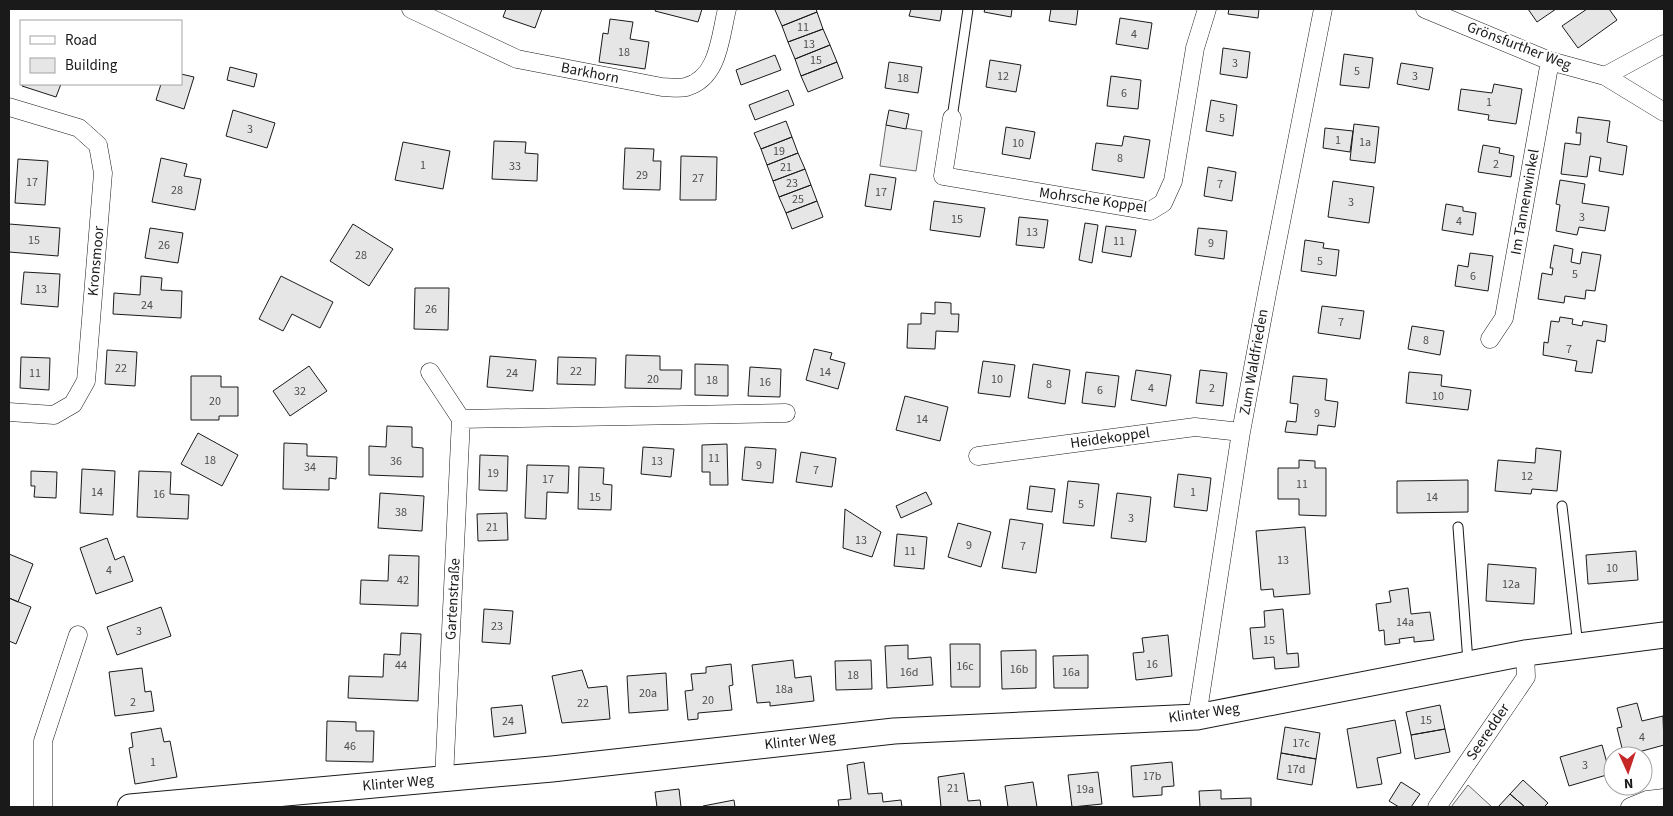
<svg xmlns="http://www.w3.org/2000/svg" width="1673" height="816" font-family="'Source Sans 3',sans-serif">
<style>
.built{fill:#ededed;stroke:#6a6a6a}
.building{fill:#e6e6e6;stroke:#1a1a1a}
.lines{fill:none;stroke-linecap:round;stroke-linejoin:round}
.lane-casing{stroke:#1a1a1a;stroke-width:11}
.street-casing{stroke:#1a1a1a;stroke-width:19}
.secondary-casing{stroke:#1a1a1a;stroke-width:27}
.lane{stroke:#fff;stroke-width:9}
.street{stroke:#fff;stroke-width:18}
.secondary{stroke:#fff;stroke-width:25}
.labels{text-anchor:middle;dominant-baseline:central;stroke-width:4;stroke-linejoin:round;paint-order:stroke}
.number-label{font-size:12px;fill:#4d4d4d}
.street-label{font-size:15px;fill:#1a1a1a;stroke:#fff}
</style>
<rect width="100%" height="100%" fill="#fff"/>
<!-- built -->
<path class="built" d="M886,125L922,131L916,171L880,166Z
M1468,785L1492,807H1451Z"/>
<!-- building -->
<path class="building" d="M506,9H542L535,28L503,17Z
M656,9H702L698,22L655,11Z
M777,9H816L817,12L782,26L775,10Z
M911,9H942L940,21L909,16Z
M985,9H1012L1011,17L984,12Z
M1051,9H1078L1076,25L1049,21Z
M1229,9H1259L1258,18L1228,14Z
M1528,9H1556L1537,22Z
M1587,9H1609L1617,20L1578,48L1562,26Z
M817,12L823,29L788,42L782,26Z
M1120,18L1152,23L1148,49L1116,44Z
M610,19L633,22L630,39L649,42L645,69L599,62L603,33L608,34Z
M823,29L830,45L795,59L788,42Z
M830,45L837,62L801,76L795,59Z
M1223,48L1250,52L1247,78L1220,74Z
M1344,54L1373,58L1369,88L1340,85Z
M775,55L781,70L741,85L736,70Z
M990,60L1021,65L1016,92L986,87Z
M837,62L843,78L808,92L801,76Z
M889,62L922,67L918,93L885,88Z
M1401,63L1433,68L1429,90L1397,84Z
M230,67L257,74L254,87L227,80Z
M181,74L194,77L184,109L156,100L161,84H181Z
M1111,76L1141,80L1138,109L1107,106Z
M23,84H61L56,97L22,86Z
M1494,84L1522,89L1516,124L1488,120L1489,115L1458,110L1461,89L1492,93Z
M788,90L794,105L755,120L749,105Z
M1211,100L1237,105L1233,136L1206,131Z
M233,110L275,123L267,148L226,136Z
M889,110L909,114L906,129L886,125Z
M1578,117L1610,121L1607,142L1627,146L1623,175L1599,171L1601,158L1590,156L1587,177L1561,174L1565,143L1580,145L1581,133H1576Z
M786,121L792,137L761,149L754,133Z
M1354,124L1379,127L1375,163L1350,160Z
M1006,127L1035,132L1030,159L1002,154Z
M1325,128L1353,131L1350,152L1323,148Z
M1124,136L1150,140L1144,178L1092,170L1096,143L1122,146Z
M792,137L798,153L767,165L761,149Z
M494,141L526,142L525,153L538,154L537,181L492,179Z
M403,142L450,151L443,189L395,180Z
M1483,145L1500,148L1499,153L1514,156L1511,177L1478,172Z
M625,148L654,149L653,161H661L660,190L623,189Z
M798,153L805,169L773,181L767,165Z
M681,156L717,157L716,200H680Z
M161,158L187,164L184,176L201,179L195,210L152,202Z
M18,159L48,161L45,205L15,203Z
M1208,167L1236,172L1232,201L1204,196Z
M805,169L811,185L779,197L773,181Z
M870,174L896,178L891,210L865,206Z
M1560,180L1585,184L1582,203L1609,207L1605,231L1579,227L1577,235L1556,231L1560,205L1556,204Z
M1333,181L1374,187L1369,223L1328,217Z
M811,185L817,201L786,213L779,197Z
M817,201L823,217L792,229L786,213Z
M934,201L985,208L980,237L930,230Z
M1446,204L1463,207V211L1476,213L1473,235L1442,230Z
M1019,217L1048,220L1044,248L1016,245Z
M1085,223L1098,225L1092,263L1079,260Z
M9,224L60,228L58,256L9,252Z
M353,224L393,249L369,286L330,261Z
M1106,226L1136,230L1131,257L1102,252Z
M150,228L183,233L178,263L145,258Z
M1198,228L1227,231L1224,259L1195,255Z
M1305,240L1324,243L1323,248L1339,250L1336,276L1301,271Z
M1554,245L1573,249L1571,262L1580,264L1582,252L1601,255L1595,291L1586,290L1585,299L1565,296L1564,303L1538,299L1542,273L1552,275L1553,268H1550Z
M1470,253L1493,256L1488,291L1455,286L1458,265L1468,267Z
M24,272L60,274L58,307L21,304Z
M141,276L162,278L161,290L182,291L181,318L113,314L114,293L140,295Z
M281,276L333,302L320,328L292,314L283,331L259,319Z
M415,288H449L448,330L414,329Z
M935,302L951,303V314H959L958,332L936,331L935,349L907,348L908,324H921V313L935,314Z
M1322,306L1364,311L1360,339L1318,333Z
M1560,317L1573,319L1572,324L1582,326L1583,321L1607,325L1605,342L1597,340L1592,373L1575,371L1577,361L1543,355L1544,342L1548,343L1551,321L1559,322Z
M1412,326L1444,331L1440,355L1408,349Z
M814,349L832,353L830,359L845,363L838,389L806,380Z
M107,350L137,352L135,386L105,384Z
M626,355L660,356V370H682L681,389L625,388Z
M490,356L536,360L533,391L487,387Z
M21,357L50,358L49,390L20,388Z
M558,357L596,358L595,385L557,384Z
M983,361L1015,365L1010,397L978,393Z
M695,364L728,365V396L695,395Z
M1033,364L1070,370L1065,404L1028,398Z
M309,366L327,391L290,416L273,391Z
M750,367L781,369L780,397L748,396Z
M1136,370L1171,375L1166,406L1131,400Z
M1200,370L1227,373L1223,406L1196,403Z
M1086,372L1119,376L1115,407L1082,403Z
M1409,372L1442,375L1441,386L1471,390L1468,410L1406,403Z
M191,376H221V387H238V416H219V420H191Z
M1293,376L1327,379L1325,400L1338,402L1335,427L1318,425L1317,435L1285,432L1287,421L1296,422L1298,404L1290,403Z
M905,396L948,407L940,441L896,430Z
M387,426L412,427V447L423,448V477L369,475V446L386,447Z
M198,433L238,455L222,486L181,464Z
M284,443L307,444V456L337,457L336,479L329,478V490L283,489Z
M727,444L728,485H710V472H702V445Z
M643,447L674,449L671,477L641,474Z
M745,447L776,449L773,483L742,480Z
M1536,448L1561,451L1557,491L1532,489L1531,494L1495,491L1498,460L1535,463Z
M801,452L836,458L832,487L796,482Z
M480,455L508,456L507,491L479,490Z
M1299,460L1315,461V468H1326V516L1299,515V499H1278V468H1299Z
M527,465L569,466L568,493L547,492L546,519L525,518Z
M579,467L604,468L603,484L612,485L611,510L578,509Z
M82,469L115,471L113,515L80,513Z
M31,471L57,472L56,498L34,497L35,486H31Z
M139,471L171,472L170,494L189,495L188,519L137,517Z
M1178,474L1211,478L1207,511L1174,507Z
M1468,480V512L1397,513V481Z
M1068,481L1099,484L1094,526L1063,523Z
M1030,486L1055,489L1052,512L1027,509Z
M926,492L932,504L901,518L896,506Z
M380,493L424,496L422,531L378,528Z
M1117,493L1151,497L1146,542L1111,538Z
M845,509L881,532L872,557L843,548Z
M507,513L508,540L478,541L477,514Z
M1010,519L1043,524L1036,573L1002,568Z
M958,523L991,532L981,567L948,557Z
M1305,527L1310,594L1274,597L1273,589L1261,590L1256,531Z
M897,534L927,537L924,569L894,566Z
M107,538L115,560L124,556L133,581L96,594L80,548Z
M1636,551L1638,580L1588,584L1586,555Z
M9,554L33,564L18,602L9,598Z
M389,555L419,556L418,606L360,604L361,580L388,581Z
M1488,564L1536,568L1534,604L1486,601Z
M1408,588L1411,614L1430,612L1434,640L1414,642V637L1399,639L1400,643L1385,645L1384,630L1379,631L1376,604L1391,602L1389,591Z
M9,598L31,607L16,644L9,641Z
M161,607L171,636L117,655L107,627Z
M484,609L513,611L510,644L482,642Z
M1283,609L1287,654L1298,653L1299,667L1275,669L1274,657L1253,659L1250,628L1265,627L1264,611Z
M401,633L421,634L418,701L348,698L349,676L383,677L384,654L400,655Z
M1168,635L1172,676L1136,680L1133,653L1144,652L1142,638Z
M950,644H980V687H951Z
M908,645V659L931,657L933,685L887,688L885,646Z
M1036,650V688L1002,689L1001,651Z
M1088,655V688H1054L1053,656Z
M793,660L795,678L811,676L814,701L770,706V702L757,703L752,665Z
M871,660L872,689L836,690L835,661Z
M731,664L733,685L729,686L732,710L698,713V719L688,720L685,691L693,690L691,674L706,673V667Z
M142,668L145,692L151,691L154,711L115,716L109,672Z
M582,670L588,688L607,686L610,719L562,723L552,676Z
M666,673L668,710L629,713L627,676Z
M1637,703L1642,721L1663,716L1664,745L1624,756L1617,728L1622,727L1617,708Z
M522,705L526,733L494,737L491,708Z
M1440,705L1445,729L1411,735L1406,712Z
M1395,720L1401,753L1377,758L1382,784L1357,788L1347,729Z
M327,721L356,722V731H374L373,762L326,761Z
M1285,727L1320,733L1316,759L1281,753Z
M161,728L164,742L170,741L177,777L135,784L129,748L133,747L131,733Z
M1445,729L1450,752L1415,759L1411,735Z
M1602,745L1610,774L1569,786L1560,757Z
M1281,753L1316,759L1312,785L1277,779Z
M864,762L868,794L882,793L883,802L901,800L902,807H839L838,800L851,799L847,765Z
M1172,762L1174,786L1162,787V795L1133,797L1131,766Z
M1098,772L1102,804L1072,807L1068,775Z
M964,773L968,801L980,800L981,807H941L938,777Z
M1523,780L1548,803L1544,807H1525L1510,794Z
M1033,782L1037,807H1008L1005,786Z
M1401,782L1420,794L1411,807H1399L1389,801Z
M679,789L681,807H657L655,792Z
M1221,790V799L1251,798V807H1200L1199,791Z
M1510,794L1525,807H1498Z
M734,800L735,807H703V806Z"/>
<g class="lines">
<!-- lane casing -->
<g class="lane-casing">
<path id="lane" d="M952,118L968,9
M1562,506L1578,646
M1458,527L1468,662"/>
</g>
<!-- street casing -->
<g class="street-casing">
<path id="street" d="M411,9L517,59L662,87C670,87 679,89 686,87C719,78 720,37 727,9
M1425,9L1550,61L1605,76L1664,112
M1605,76L1664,44
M9,107L79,128L98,145L103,173L86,381L73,404L54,415L9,412
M952,118L943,176L1150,211L1163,203L1173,181L1195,48L1207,9
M1490,339L1504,318L1550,61
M430,372L461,419
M978,456L1195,427L1241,432
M1197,717L1241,432L1268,288L1323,9
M444,779L461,419L786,413
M43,807V741L78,635
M1437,807L1526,677L1525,653
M1630,807L1647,800L1664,798"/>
</g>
<!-- secondary casing -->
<g class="secondary-casing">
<path id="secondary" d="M130,807L552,769L894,731L1197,717L1525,653L1664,635"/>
</g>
<!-- lane -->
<use href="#lane" class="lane"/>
<!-- street -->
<use href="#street" class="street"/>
<!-- secondary -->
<use href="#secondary" class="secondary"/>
</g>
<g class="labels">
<!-- number labels -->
<g class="number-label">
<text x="803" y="27">11</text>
<text x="1134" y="34">4</text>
<text x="809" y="44">13</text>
<text x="624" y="52">18</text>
<text x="816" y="60">15</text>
<text x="1235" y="63">3</text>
<text x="1357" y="71">5</text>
<text x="1003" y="76">12</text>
<text x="1415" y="76">3</text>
<text x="903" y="78">18</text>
<text x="1124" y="93">6</text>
<text x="1489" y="102">1</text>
<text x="1222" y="118">5</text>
<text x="250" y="129">3</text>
<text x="1338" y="140">1</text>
<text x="1365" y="142">1a</text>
<text x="1018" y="143">10</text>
<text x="779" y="151">19</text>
<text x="1120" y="158">8</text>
<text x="1496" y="164">2</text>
<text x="423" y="165">1</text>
<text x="515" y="166">33</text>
<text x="786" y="167">21</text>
<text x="642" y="175">29</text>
<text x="698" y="178">27</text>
<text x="32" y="182">17</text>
<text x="792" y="183">23</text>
<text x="1220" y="184">7</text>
<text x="177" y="190">28</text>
<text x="881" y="192">17</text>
<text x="798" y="199">25</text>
<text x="1351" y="202">3</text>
<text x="1582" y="217">3</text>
<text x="957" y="219">15</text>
<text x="1459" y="221">4</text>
<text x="1032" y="232">13</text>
<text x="34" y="240">15</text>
<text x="1119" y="241">11</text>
<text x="1211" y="243">9</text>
<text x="164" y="245">26</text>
<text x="361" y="255">28</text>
<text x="1320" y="261">5</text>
<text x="1575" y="274">5</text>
<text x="1473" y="276">6</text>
<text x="41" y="289">13</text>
<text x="147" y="305">24</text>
<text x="431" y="309">26</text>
<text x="1341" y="322">7</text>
<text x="1426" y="340">8</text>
<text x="1569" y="349">7</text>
<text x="121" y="368">22</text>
<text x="576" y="371">22</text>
<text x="825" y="372">14</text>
<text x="35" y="373">11</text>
<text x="512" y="373">24</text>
<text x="653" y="379">20</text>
<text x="997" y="379">10</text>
<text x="712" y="380">18</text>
<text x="765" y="382">16</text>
<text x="1049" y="384">8</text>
<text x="1151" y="388">4</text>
<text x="1212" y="388">2</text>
<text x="1100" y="390">6</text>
<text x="300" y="391">32</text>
<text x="1438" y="396">10</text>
<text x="215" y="401">20</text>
<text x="1317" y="413">9</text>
<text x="922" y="419">14</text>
<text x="714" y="458">11</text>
<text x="210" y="460">18</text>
<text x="396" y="461">36</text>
<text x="657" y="461">13</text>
<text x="759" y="465">9</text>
<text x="310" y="467">34</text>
<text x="816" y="470">7</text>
<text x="493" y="473">19</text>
<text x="1527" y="476">12</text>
<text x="548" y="479">17</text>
<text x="1302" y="484">11</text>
<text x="97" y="492">14</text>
<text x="1193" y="492">1</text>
<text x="159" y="494">16</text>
<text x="595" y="497">15</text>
<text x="1432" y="497">14</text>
<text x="1081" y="504">5</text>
<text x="401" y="512">38</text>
<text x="1131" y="518">3</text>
<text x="492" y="527">21</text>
<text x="861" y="540">13</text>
<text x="969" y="545">9</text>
<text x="1023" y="546">7</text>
<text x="910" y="551">11</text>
<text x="1283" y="560">13</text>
<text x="1612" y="568">10</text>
<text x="109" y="570">4</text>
<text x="403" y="580">42</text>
<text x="1511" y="584">12a</text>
<text x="1405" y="622">14a</text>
<text x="497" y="626">23</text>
<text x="139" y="631">3</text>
<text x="1269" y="640">15</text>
<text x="1152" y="664">16</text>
<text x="401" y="665">44</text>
<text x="965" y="666">16c</text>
<text x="1019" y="669">16b</text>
<text x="909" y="672">16d</text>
<text x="1071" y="672">16a</text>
<text x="853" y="675">18</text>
<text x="784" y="689">18a</text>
<text x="648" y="693">20a</text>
<text x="708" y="700">20</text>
<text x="133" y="702">2</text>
<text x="583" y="703">22</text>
<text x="1426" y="720">15</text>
<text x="508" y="721">24</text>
<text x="1642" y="737">4</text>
<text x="1301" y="743">17c</text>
<text x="350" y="746">46</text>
<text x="153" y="762">1</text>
<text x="1585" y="765">3</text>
<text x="1296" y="769">17d</text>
<text x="1152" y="776">17b</text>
<text x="953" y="788">21</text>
<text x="1085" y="789">19a</text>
</g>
<!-- street labels -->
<g class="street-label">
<text transform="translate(1519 46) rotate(21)">Grönsfurther Weg</text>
<text transform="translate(590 73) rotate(11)">Barkhorn</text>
<text transform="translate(1093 200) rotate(8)">Mohrsche Koppel</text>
<text transform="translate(1525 202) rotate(-80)">Im Tannenwinkel</text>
<text transform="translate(96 261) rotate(-85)">Kronsmoor</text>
<text transform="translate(1254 362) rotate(-80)">Zum Waldfrieden</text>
<text transform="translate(1110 438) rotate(-8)">Heidekoppel</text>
<text transform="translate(453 599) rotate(-87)">Gartenstraße</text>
<text transform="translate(1204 713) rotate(-8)">Klinter Weg</text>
<text transform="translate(1488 732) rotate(-56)">Seeredder</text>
<text transform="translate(800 741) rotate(-6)">Klinter Weg</text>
<text transform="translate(398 783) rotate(-5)">Klinter Weg</text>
</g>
</g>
<!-- border -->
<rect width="1673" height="816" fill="none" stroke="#1a1a1a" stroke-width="20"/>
<!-- legend -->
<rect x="20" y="20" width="162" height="65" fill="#ffffff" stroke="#a3a3a3"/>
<rect x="30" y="36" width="25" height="8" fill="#ffffff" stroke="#a3a3a3"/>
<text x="65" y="45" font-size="15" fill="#1a1a1a">Road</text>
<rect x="30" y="58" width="25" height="15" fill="#e6e6e6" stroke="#a3a3a3"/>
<text x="65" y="70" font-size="15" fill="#1a1a1a">Building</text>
<!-- north arrow -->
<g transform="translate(1628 771) rotate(177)"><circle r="24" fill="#ffffff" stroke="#a3a3a3"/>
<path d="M0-4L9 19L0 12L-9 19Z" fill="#c62828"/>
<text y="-8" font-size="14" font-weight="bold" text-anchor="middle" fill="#1a1a1a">N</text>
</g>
</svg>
